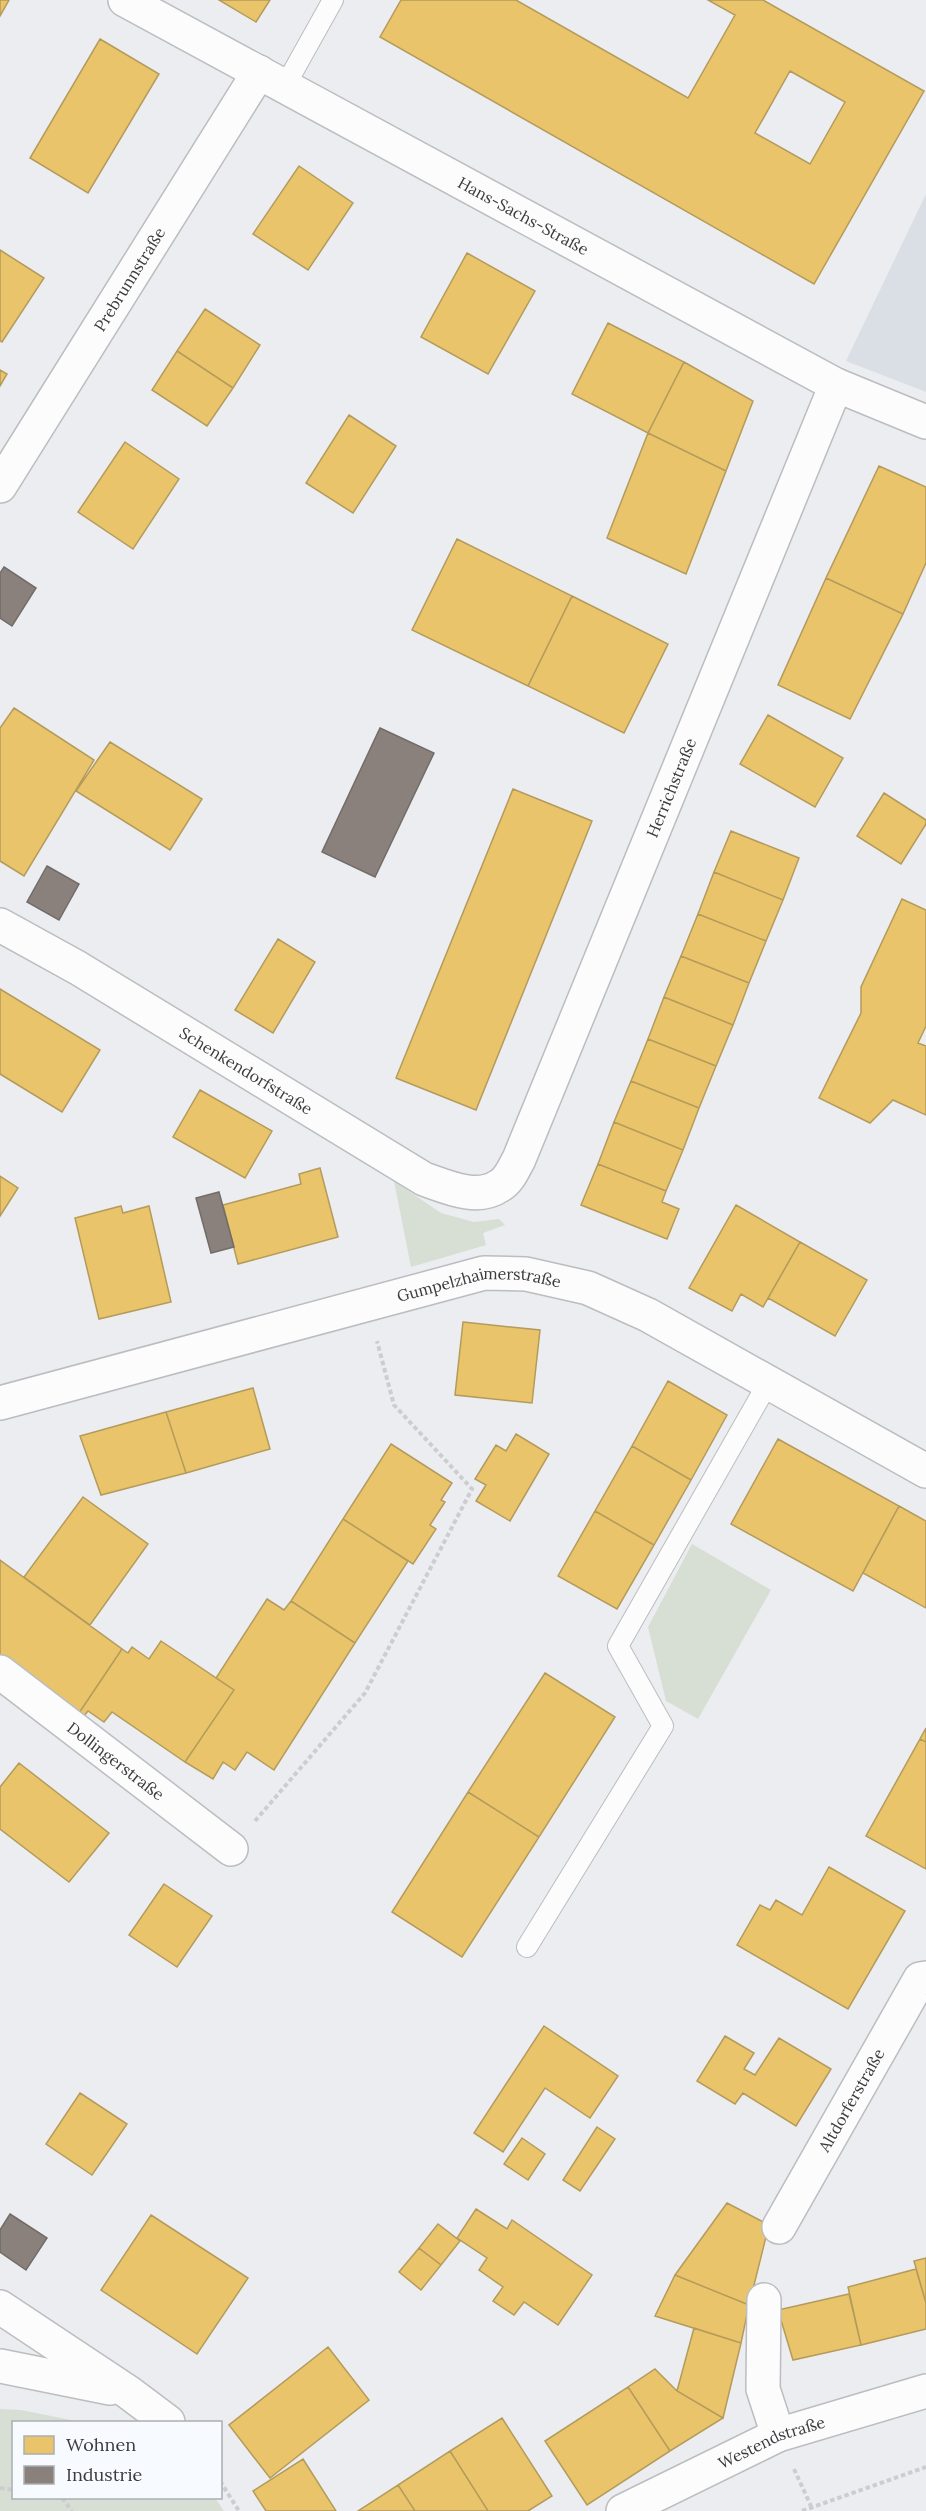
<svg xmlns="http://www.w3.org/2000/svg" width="926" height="2511" font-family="Lora,serif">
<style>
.built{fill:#d9dfe4}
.green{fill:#d7dfd4}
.homes{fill:#e9c46a;stroke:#b49b5c;stroke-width:1.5;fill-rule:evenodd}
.industry{fill:#8a817c;stroke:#726c69;stroke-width:1.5}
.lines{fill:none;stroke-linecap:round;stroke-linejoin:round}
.lane-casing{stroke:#bbbdbf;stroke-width:22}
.street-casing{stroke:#bbbdbf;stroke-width:36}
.secondary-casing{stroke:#bbbdbf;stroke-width:36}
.path{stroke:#cccdce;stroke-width:4;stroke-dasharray:4.5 3;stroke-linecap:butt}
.lane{stroke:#fcfcfd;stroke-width:20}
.street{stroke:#fcfcfd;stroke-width:33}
.secondary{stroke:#fcfcfd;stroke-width:33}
.labels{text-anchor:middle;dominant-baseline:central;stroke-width:6;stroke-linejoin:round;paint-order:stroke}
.street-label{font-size:16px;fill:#3a3b3d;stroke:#f7fafe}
</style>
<rect width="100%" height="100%" fill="#ebedf0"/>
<!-- built -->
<path class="built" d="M926,194V392L846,361Z"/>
<!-- green -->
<path class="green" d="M394,1181L441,1213L474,1222L499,1219L505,1225L483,1233L486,1245L411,1267Z
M692,1544L771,1590L698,1719L666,1701L648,1627Z
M0,2409L21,2410L81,2422H14V2498H215L224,2511H0Z"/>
<!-- homes -->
<path class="homes" d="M0,0H9L0,16Z
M219,0H270L256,22Z
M401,0H516L688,98L735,15L708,0H763L924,91L814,284L380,37ZM790,71L845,102L810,164L755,133Z
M100,39L159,74L88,193L30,158Z
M299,166L353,203L308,270L253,234Z
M0,250L44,278L2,342L0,341Z
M467,253L535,291L488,374L421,337Z
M205,309L260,345L233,388L177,351Z
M608,323L684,362L648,433L572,394Z
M177,351L233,388L207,426L152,390Z
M684,362L753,401L726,471L648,433Z
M0,370L7,374L0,386Z
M349,415L396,446L353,513L306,483Z
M648,433L726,471L686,574L607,538Z
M125,442L179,479L133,549L78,512Z
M879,466L926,487V563L903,614L826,578Z
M457,539L572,596L528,686L412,630Z
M826,578L903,614L850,719L778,685Z
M572,596L668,644L624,733L528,686Z
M14,708L94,760L24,876L0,861V728Z
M768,715L843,758L815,807L740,764Z
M110,742L202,799L170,850L76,791Z
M513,789L592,821L476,1110L396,1078Z
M884,793L926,820V824L901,864L857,836Z
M731,831L799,858L783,900L714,872Z
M714,872L783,900L766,941L698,914Z
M902,899L926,910V1026L918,1043L926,1046V1115L893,1100L870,1123L819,1098L861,1013V987Z
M698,914L766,941L749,983L681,956Z
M278,939L315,962L273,1033L235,1010Z
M681,956L749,983L733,1025L664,997Z
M0,989L100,1050L62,1112L0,1074Z
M664,997L733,1025L716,1066L648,1039Z
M648,1039L716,1066L699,1108L631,1081Z
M631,1081L699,1108L683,1150L614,1122Z
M200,1090L272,1131L245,1178L173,1137Z
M614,1122L683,1150L666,1191L598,1164Z
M598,1164L666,1191L662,1202L679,1209L667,1239L581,1205Z
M320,1168L338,1237L238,1264L223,1205L301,1184L299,1174Z
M0,1176L18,1188L0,1216Z
M736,1205L800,1242L763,1307L741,1294L732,1311L689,1288Z
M121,1206L123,1213L149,1206L171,1302L99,1319L75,1218Z
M800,1242L867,1280L835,1336L768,1298Z
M463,1322L540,1330L532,1403L455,1395Z
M668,1381L727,1415L691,1480L632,1446Z
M253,1388L270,1449L186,1473L166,1412Z
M166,1412L186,1473L101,1495L80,1436Z
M516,1434L549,1454L510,1521L476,1501L486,1485L475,1479L496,1445L506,1451Z
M778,1439L899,1506L853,1591L731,1524Z
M391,1444L452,1483L441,1500L445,1502L430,1525L436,1529L413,1564L343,1519Z
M632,1446L691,1480L654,1545L595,1511Z
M83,1497L148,1544L90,1625L24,1577Z
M899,1506L926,1521V1608L863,1573Z
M595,1511L654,1545L617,1609L558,1576Z
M343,1519L408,1561L355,1643L291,1601Z
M0,1560L122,1649L79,1713L0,1657Z
M267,1599L284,1610L291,1601L355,1643L274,1770L247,1752L235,1770L223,1762L213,1779L185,1762L234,1690L216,1678Z
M161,1641L234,1690L185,1762L112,1712L104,1722L88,1711L84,1716L79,1713L122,1649L128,1653L132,1647L149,1659Z
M545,1673L615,1717L539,1837L468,1792Z
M926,1728V1742L920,1739Z
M920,1739L926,1742V1869L866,1836Z
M19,1763L109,1833L69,1882L0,1829V1787Z
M468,1792L539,1837L462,1957L392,1912Z
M829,1867L905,1911L848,2009L737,1945L760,1905L770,1910L776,1900L802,1915Z
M164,1884L212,1916L177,1967L129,1935Z
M544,2026L618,2076L590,2118L545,2088L503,2152L474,2133Z
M725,2036L754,2053L744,2069L755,2075L779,2038L831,2069L796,2126L743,2093L735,2104L697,2081Z
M80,2093L127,2124L92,2175L46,2144Z
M597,2127L615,2139L580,2191L563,2180Z
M522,2138L545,2154L528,2180L504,2164Z
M727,2203L769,2225L749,2305L675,2275Z
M476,2209L507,2229L512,2220L592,2275L558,2325L524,2302L514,2315L493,2301L503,2287L479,2270L487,2258L457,2238Z
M151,2215L248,2278L197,2354L101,2290Z
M438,2224L460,2241L441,2265L419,2248Z
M419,2248L441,2265L421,2290L399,2272Z
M926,2258V2303L914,2261Z
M916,2269L926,2303V2329L861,2345L848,2287Z
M675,2275L749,2305L741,2343L655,2316Z
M849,2294L861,2345L793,2360L778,2310Z
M694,2328L741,2343L723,2418L677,2391Z
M328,2347L369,2400L270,2478L229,2425Z
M655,2369L677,2391L723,2418L670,2451L628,2387Z
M628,2387L670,2451L587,2505L545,2441Z
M502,2418L552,2496L528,2511H488L450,2451Z
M450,2451L488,2511H415L398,2485Z
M303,2459L336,2511H266L253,2491Z
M398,2485L415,2511H358Z"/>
<!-- industry -->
<path class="industry" d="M4,567L36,588L12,626L0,618V573Z
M380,728L434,753L375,877L322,852Z
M47,866L79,884L59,920L27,902Z
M219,1192L234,1247L211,1253L196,1198Z
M10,2214L47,2238L26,2270L0,2252V2230Z"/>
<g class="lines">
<!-- lane casing -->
<g class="lane-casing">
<path id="lane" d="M285,86L333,0
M527,1947L663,1726L618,1646L768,1383"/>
</g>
<!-- street casing -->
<g class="street-casing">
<g id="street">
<path id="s1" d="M125,0L836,385L926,422"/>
<path id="s2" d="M0,486L259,72"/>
<path id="s3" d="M0,925L78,968L424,1179C447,1187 477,1201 499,1186C509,1181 514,1168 519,1159L836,385"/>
<path id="s4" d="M0,1672L231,1849"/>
<path id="s5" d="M779,2227L920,1979L926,1978"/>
<path d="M764,2300L763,2389L778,2435"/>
<path d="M0,2307L128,2392L168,2422"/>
<path d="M0,2366L110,2388"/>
<path id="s6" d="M623,2511L778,2435L926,2391"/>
</g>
</g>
<!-- secondary casing -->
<g class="secondary-casing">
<g id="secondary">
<path id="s7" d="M0,1403L484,1273L526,1274L588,1288L648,1315L926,1471"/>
</g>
</g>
<!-- path -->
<path class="path" d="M255,1821L365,1693L472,1489L394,1405L377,1341
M794,2469L811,2506
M220,2481L239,2511
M0,2488L14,2490
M62,2498L72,2511
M802,2511L926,2467"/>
<!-- lane -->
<use href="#lane" class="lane"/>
<!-- street -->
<use href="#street" class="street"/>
<!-- secondary -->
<use href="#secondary" class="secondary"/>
</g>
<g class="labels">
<!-- street labels -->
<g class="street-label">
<text stroke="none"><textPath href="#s1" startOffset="453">Hans-Sachs-Straße</textPath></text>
<text stroke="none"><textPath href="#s2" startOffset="244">Prebrunnstraße</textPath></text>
<text stroke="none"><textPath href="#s3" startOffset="1008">Herrichstraße</textPath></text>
<text stroke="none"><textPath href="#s3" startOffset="286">Schenkendorfstraße</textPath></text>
<text stroke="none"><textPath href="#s7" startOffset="495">Gumpelzhaimerstraße</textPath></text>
<text stroke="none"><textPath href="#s4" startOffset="146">Dollingerstraße</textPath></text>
<text stroke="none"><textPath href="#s5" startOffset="146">Altdorferstraße</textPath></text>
<text stroke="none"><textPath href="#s6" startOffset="164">Westendstraße</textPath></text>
</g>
</g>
<!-- legend -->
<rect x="12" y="2421" width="210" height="78" fill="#f7fafe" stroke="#abaeb1" stroke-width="1.5"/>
<rect x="24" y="2436" width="30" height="18" fill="#e9c46a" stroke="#abaeb1" stroke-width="1.5"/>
<text x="66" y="2451" font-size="18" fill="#3a3b3d">Wohnen</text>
<rect x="24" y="2466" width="30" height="18" fill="#8a817c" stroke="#abaeb1" stroke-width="1.5"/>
<text x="66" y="2481" font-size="18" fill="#3a3b3d">Industrie</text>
</svg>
